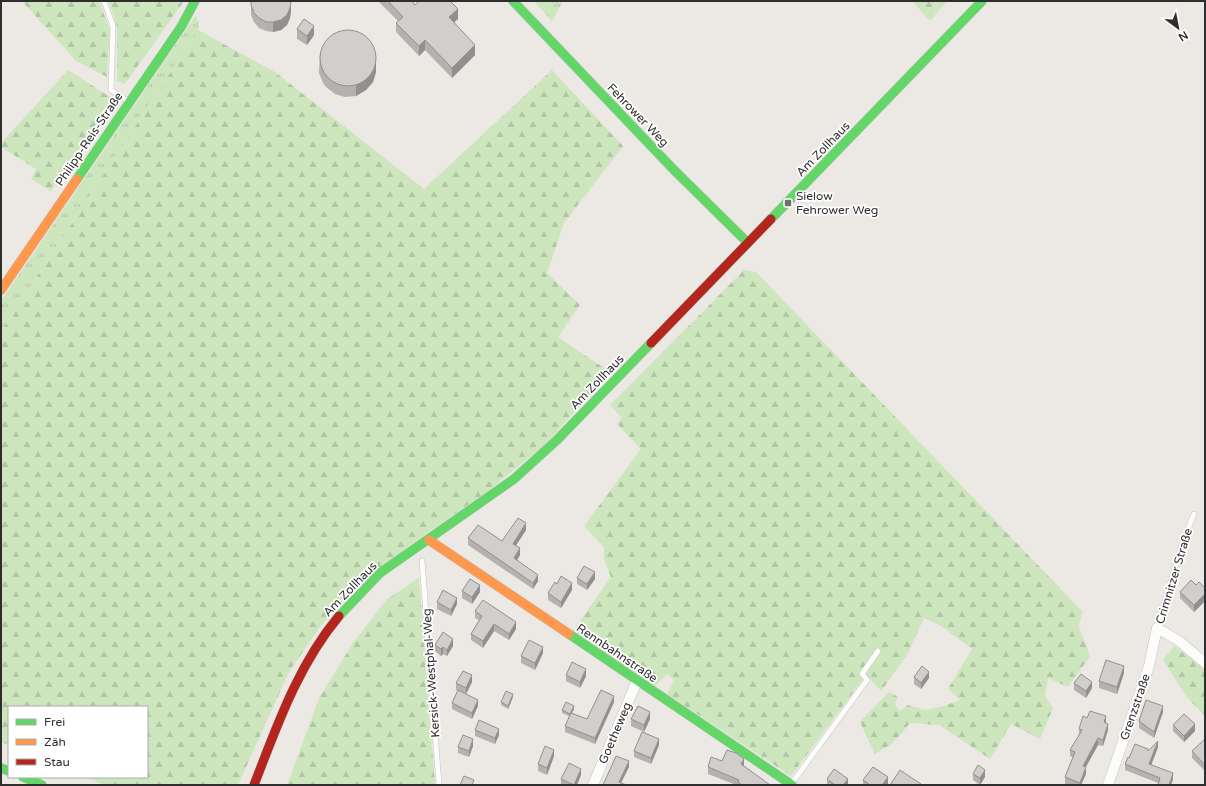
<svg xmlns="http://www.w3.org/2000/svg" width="1206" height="786" font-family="'Varela Round',sans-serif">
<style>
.grass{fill:url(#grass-tufts)}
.forest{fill:url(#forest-firs)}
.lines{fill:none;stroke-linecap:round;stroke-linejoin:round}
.lane-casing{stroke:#c5c4c5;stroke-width:6}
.street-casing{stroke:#c5c4c5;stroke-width:11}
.fast-casing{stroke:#c5c4c5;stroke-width:10}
.slow-casing{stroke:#c5c4c5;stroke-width:10}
.jam-casing{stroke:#c5c4c5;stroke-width:10}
.lane{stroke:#fcfcfb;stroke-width:5}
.street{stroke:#fcfcfb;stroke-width:10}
.fast{stroke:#63d668;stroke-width:9}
.slow{stroke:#ff974d;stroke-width:9}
.jam{stroke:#b3261e;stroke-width:9}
.wall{fill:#b4b1af}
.shaded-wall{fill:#92908e}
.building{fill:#d1cecb;stroke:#92908e}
.poi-dot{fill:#706f6e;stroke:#fff;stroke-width:1.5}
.labels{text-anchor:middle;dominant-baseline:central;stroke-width:3.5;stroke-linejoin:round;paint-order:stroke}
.street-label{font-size:12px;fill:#2e2e2e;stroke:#fff}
.poi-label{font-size:12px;fill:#2e2e2e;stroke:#fff;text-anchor:start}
</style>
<defs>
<pattern id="grass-tufts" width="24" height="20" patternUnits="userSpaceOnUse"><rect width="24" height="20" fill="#cee6be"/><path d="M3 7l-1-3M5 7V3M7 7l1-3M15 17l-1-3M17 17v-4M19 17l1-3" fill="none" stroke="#b1c6a4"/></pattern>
<pattern id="forest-firs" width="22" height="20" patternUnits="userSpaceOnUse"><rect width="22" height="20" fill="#cee6be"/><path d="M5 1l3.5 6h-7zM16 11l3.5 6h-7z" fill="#b1c6a4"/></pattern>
</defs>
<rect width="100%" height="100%" fill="#ece8e4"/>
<!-- grass -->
<path class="grass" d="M534,1H563L552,21Z
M196,15L199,24L198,30L1,332V301Z"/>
<!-- forest -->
<path class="forest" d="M22,1H99L110,30L107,77L76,61Z
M109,1H184L125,84L117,81V27Z
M912,1H947L930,21Z
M198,30L275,72L424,189L552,70L623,146L564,223L547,273L580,305L558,337L610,372L547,443L488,491L427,533L356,586L320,627L289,672L238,785H105L86,777H147V707H9V745L1,742V332Z
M68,70L113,99L51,191L31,179L36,169L1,147V143Z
M744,270L756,272L1082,611L1079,627L1090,656L1068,687L1048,678L1045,696L1053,708L1040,739L1011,724L990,759L939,725L910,723L893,743L875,754L860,722L889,692L898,697L895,704L900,711L908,705L925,710L944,706L960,700L948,689L972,649L941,626L924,618L907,655L881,691L866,675L791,776L667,694L674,680L667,674L655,686L573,631L611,577L604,559V547L584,526L641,449L617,424L622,418L610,405Z
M419,578L435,785H287L319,698L353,643L387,599Z
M1174,646L1205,669V716L1186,696L1163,660Z"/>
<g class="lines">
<!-- lane casing -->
<g class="lane-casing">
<path id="lane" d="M104,1L113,26L111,90L129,102
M422,561L439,785
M1157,628L1181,547L1194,514
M792,783L867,680L862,674L878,651"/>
</g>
<!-- street casing -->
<g class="street-casing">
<path id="street" d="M593,785L637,681
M1108,785L1149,666L1157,628L1179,641L1205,663"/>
</g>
<!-- fast casing -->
<g class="fast-casing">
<path id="fast" d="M513,1L674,170L748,243
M77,179L181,27L195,1
M771,219L982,1
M339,616L380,573L514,479L557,440L651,343
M569,634L792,785
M1,768L9,771
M23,777L42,785"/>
</g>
<!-- slow casing -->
<g class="slow-casing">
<path id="slow" d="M1,290L77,179
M429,540L569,634"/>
</g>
<!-- jam casing -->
<g class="jam-casing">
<path id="jam" d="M651,343L771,219
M254,785C277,726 298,665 339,616"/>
</g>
<!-- lane -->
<use href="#lane" class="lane"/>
<!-- street -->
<use href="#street" class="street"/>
<!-- fast -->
<use href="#fast" class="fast"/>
<!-- slow -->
<use href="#slow" class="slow"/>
<!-- jam -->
<use href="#jam" class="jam"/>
</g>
<!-- wall -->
<path class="wall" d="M251,1L291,11L290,18L287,25L281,30L273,32L266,31L259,28L254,22L251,15Z
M378,1H412L415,5L458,19L454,22L475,55L452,78L425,50L419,56L396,32V23L398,21Z
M297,29L314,35L307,45L297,39Z
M320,52L376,72L373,82L366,90L356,96L345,97L335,94L326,87L323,83L319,73Z
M526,530L516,545L520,555L517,560L538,581L533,589L468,545V538L502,541Z
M577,578L595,579L587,590L577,584Z
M557,584L572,590L561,608L548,600V593Z
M1196,585L1205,588V601L1194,612L1180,598V592Z
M462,591L480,592L472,604L462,598Z
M437,602L457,604L451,616L437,609Z
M475,611L516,629L509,640L494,631L483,648L471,640V634L479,620L475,618Z
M435,645L453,646L447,656L443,654L441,656L435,651Z
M543,653L535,670L521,663V656Z
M1124,673L1117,694L1099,688V681Z
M566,675L586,676L580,688L566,681Z
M914,677L929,678L921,689L914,684Z
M472,682L466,694L478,706L472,719L452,709V703L458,690H456V683Z
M1074,683L1092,688L1086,698L1074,690Z
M513,697L508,709L501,705V702Z
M614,702L595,744L565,732V726L569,716L562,713V710L574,709L572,713L587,719Z
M1163,712L1154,738L1139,728V721Z
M1087,718L1106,723L1108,730L1103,746L1098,745L1086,767V774L1081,785H1068L1065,784V777L1073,757L1070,756V750L1079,735V729Z
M631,719H650L644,732L631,726Z
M1173,725L1195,731L1184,742L1173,731Z
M475,730L499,735L495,744L475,736Z
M1205,739V771L1192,758V751Z
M659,745L651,764L634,757V751Z
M473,746L469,757L458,753V747Z
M1158,747L1151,765L1173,779L1171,785H1158V783L1125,770V764L1129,758Z
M554,756L547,775L538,771V764Z
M722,761L744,766L770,785H736L708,774V767Z
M973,774L985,777L980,785L973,780Z
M581,775L577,785H561V779Z
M827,779L848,785H827Z
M863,780L888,784L887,785H863Z"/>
<!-- shaded-wall -->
<path class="shaded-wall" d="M291,1V11L290,18L287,25L281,30L273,32V22Z
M458,9V19L449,27V17Z
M314,26V35L307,45V36Z
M425,40V50L419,56V46Z
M475,45V55L452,78V68Z
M376,62V72L373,82L366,90L356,96V86Z
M526,523V530L513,550V544Z
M520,548V555L514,565V558Z
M595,572V579L587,590V584Z
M538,575V581L533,589V583Z
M572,583V590L561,608V602Z
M480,585V592L472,604V597Z
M1205,594V601L1194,612V605Z
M457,598V604L451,616V610Z
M516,622V629L509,640V634Z
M494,624V631L483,648V641Z
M453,639V646L447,656V650Z
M443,647V654L441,656V649Z
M543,647V653L535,670V663Z
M1124,666V673L1117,694V687Z
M586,669V676L580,688V682Z
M929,672V678L921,689V683Z
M472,675V682L466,694V688Z
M1092,682V688L1086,698V691Z
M513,694V697L508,709V706Z
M614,696V702L595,744V738Z
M478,700V706L472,719V713Z
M574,706V709L570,717V714Z
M1163,706V712L1154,738V732Z
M650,712V719L644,732V725Z
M1106,716V723L1104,729V722Z
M1108,724V730L1103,746V740Z
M1195,724V731L1184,742V736Z
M499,729V735L495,744V738Z
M1098,738V745L1083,772V766Z
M473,739V746L469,757V751Z
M659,739V745L651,764V758Z
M1158,741V747L1149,771V764Z
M554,750V756L547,775V768Z
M744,759V766L741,771V764Z
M629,761V767L620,785L619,782Z
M1086,767V774L1081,785H1080V783Z
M581,769V775L577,785H574Z
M985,770V777L980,785V778Z
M1173,773V779L1171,785H1169Z
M888,777V784L887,785H882Z
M848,779V785H843Z"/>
<!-- building -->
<path class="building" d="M251,1H291L290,8L287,15L281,20L273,22H266L259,18L254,13L251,5Z
M388,1H412L415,5L419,1H450L458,9L449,17L475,45L452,68L425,40L419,46L396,23L403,17Z
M304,19L314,26L307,36L297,29Z
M320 58a28 28 0 1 1 56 0a28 28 0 1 1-56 0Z
M518,518L526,523L513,544L520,548L514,558L538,575L533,583L468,538L478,525L502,541Z
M584,566L595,572L587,584L577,578Z
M561,576L572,583L561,602L548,593L555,582L557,584Z
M470,579L480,585L472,597L462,591Z
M1191,580L1196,585L1199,582L1205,588V594L1194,605L1180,592Z
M443,590L457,598L451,610L437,602Z
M483,600L516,622L509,634L494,624L483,641L471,634L482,616L475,611Z
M443,632L453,639L447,650L443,647L441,649L435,645Z
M529,640L543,647L535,663L521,656Z
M1106,660L1124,666L1117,687L1099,681Z
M572,662L586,669L580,682L566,675Z
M922,666L929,672L921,683L914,677Z
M463,671L472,675L466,688L456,683Z
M1081,674L1092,682L1086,691L1074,683Z
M458,690L478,700L472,713L452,703Z
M601,690L614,696L595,738L565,726L571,713L587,719Z
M506,691L513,694L508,706L501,702Z
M1146,700L1163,706L1154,732L1139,721Z
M566,702L574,706L570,714L562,710Z
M638,706L650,712L644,725L631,719Z
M1090,711L1106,716L1104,722L1108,724L1103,740L1098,738L1083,766L1086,767L1080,783L1065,777L1075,752L1070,750L1082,730L1079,729L1083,716L1087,718Z
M1184,714L1195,724L1184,736L1173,725Z
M479,720L499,729L495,738L475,730Z
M642,732L659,739L651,758L634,751Z
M463,735L473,739L469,751L458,747Z
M1205,739V765L1192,751Z
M1158,741L1149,764L1173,773L1169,785H1158L1160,778L1125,764L1128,757L1129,758L1135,744L1148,749V751Z
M545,746L554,750L547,768L538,764Z
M727,750L736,753L744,759L741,764L770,785H742L738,782L739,780L708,767L711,757L722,761Z
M616,756L629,761L619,782L626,785H603Z
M569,763L581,769L574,785L561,779Z
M978,765L985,770L980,778L973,774Z
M873,767L888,777L882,785H870L863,780Z
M834,769L848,779L843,785H835L827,779Z
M900,770L921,784V785H890Z
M464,776L474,780L472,785H460Z"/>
<!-- markers -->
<rect class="poi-dot" x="784" y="199" width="8" height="8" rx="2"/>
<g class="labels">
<!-- street labels -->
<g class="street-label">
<text transform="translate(638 115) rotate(46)">Fehrower Weg</text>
<text transform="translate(89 139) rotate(-56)">Philipp-Reis-Straße</text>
<text transform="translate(823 149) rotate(-46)">Am Zollhaus</text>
<text transform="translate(597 382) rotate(-46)">Am Zollhaus</text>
<text transform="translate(1174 576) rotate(-73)">Crimnitzer Straße</text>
<text transform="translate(350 589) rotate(-46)">Am Zollhaus</text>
<text transform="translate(617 653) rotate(34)">Rennbahnstraße</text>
<text transform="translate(431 673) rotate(-94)">Kersick-Westphal-Weg</text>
<text transform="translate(1135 707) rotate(-71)">Grenzstraße</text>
<text transform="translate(615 733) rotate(-67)">Goetheweg</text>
</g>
<!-- poi labels -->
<g class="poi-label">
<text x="796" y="196">Sielow<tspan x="796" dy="14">Fehrower Weg</tspan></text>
</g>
</g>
<!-- border -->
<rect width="1206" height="786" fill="none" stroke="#2e2e2e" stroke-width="4"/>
<!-- legend -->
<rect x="8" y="706" width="140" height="72" fill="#ffffff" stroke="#ababab"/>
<rect x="16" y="719" width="20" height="6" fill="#63d668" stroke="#ababab"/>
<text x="44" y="726" font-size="12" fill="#2e2e2e">Frei</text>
<rect x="16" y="739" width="20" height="6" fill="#ff974d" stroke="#ababab"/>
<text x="44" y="746" font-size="12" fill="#2e2e2e">Zäh</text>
<rect x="16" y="759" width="20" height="6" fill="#b3261e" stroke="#ababab"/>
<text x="44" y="766" font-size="12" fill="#2e2e2e">Stau</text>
<!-- north arrow -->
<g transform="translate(1178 28) rotate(148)" stroke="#ffffff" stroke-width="3" paint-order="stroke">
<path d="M0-3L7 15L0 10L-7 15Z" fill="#2e2e2e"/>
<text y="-6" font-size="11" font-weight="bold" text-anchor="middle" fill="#2e2e2e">N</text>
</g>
</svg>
